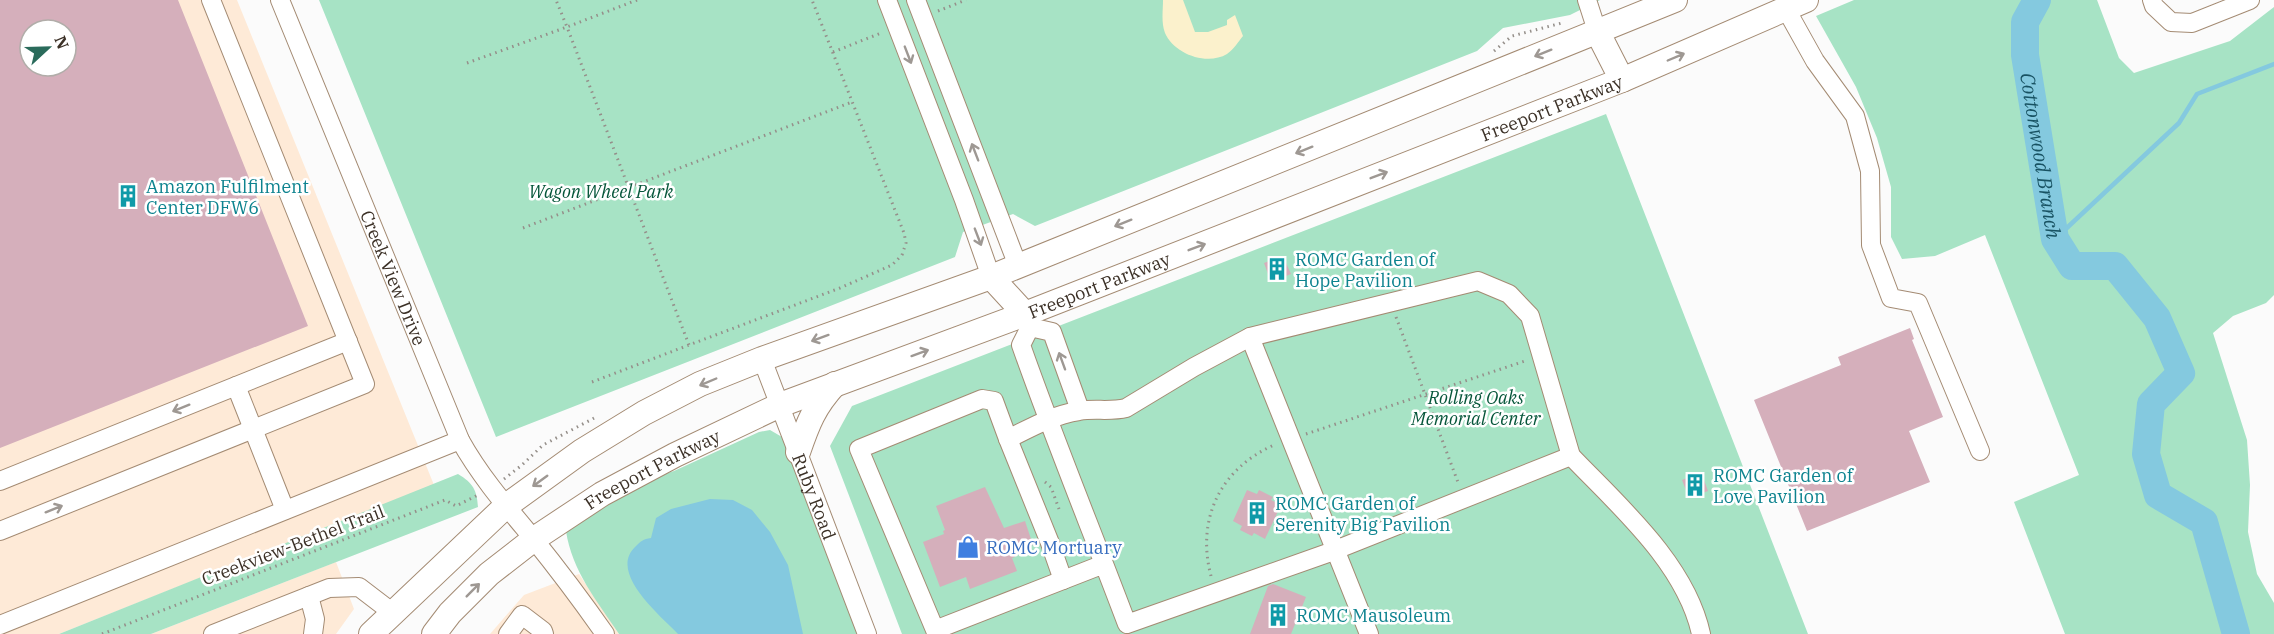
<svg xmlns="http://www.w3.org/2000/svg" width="2274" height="634" font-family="'IBM Plex Serif',serif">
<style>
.built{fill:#feead7;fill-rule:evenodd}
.green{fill:#a7e3c5}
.sand{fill:#fbf1cc}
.water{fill:#84c9df}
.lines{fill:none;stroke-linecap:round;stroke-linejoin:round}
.stream{stroke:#84c9df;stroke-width:4.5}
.river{stroke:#84c9df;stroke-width:28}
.building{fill:#d5afbb;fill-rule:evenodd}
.minor-casing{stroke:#a48b73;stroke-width:20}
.major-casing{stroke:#a48b73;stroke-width:26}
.path{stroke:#958f8a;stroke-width:3;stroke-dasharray:1.5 4.5;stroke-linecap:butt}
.minor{stroke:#fff;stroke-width:18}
.major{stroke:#fff;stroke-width:24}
.oneway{stroke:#9e9893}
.labels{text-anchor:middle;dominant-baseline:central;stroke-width:5;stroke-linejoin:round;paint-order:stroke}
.street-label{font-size:18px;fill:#3c3127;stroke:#fff}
.culture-label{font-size:18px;fill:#0d838f;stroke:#fff;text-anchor:start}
.park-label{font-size:18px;font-style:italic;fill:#06563a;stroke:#fff}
.shop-label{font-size:18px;fill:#366cbe;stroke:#fff;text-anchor:start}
.water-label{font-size:20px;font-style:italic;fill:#185262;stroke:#fff}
</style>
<rect width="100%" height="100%" fill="#fbfbfb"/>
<!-- built -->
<path class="built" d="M0,0H237L434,485L59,634H0ZM30,30H66V66H30Z
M336,562L354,609L336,634H151Z
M579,574L619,634H490L524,595Z"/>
<!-- green -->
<path class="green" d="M319,0H1600L1570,15L1503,28L1477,51L1035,226L1013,214L963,232L955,257L496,437Z
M1854,0H2097L2119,58L2134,73L2230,41L2274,7V295L2266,303L2233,316L2213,333L2247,440L2250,485L2248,532L2257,574L2274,603V634H2065L2014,502L2079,475L1985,235L1935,256L1902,259L1891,237V187L1877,138L1856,87L1816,16Z
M1606,114L1808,634H902L830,446L852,406Z
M770,430L782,437L858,634H619C597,601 572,571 566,531L645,480L674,471L759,432Z
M458,474C473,483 477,490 478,507L151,634H59Z"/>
<!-- sand -->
<path class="sand" d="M1163,0H1183L1195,32H1208L1227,25V20L1235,15L1243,36C1238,42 1234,49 1227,54C1207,66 1174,54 1165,33C1161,23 1163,10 1163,0Z"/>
<!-- water -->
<path class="water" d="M710,499L733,500L752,510L770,532L788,565L803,634H678C661,616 608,573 635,547C641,541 643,539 651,538L656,518L671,509Z"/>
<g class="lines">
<!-- stream -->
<path class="stream" d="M2055,239L2179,123L2197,94L2274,64"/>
<!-- river -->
<path class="river" id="s1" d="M2037,0L2025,22V55L2055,239L2072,266H2115L2157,318L2181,373L2151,404L2146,454L2158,495L2204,522L2236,634"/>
</g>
<!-- building -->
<path class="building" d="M0,0H178L308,326L0,448ZM30,30H66V66H30Z
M1283,256L1291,274L1271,282L1264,263Z
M1910,328L1914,339L1912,340L1943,417L1909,431L1930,482L1807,531L1754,400L1841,365L1838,357Z
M1701,472L1708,491L1689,498L1682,480Z
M985,487L1004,528L1025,521L1033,545L1013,552L1015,557L1012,558L1017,571L970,589L966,577L940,587L923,542L944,534L943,531L945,530L936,506Z
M1247,490L1257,494L1259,490L1273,497L1271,500L1281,505L1265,539L1254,533L1252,536L1240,530L1242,526L1233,521Z
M1273,584L1306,597L1291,634H1250L1268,586Z"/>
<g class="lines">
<!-- minor casing -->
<g class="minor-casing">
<g id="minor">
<path id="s2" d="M280,0L460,440C480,476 506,506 532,537C557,568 582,601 605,634"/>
<path d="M887,0L964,200L991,277"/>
<path d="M916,0L1018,266"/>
<path d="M1587,0L1597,31"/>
<path d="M2152,0L2154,6L2171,22L2192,23L2250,0"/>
<path d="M1786,9L1815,61L1855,116L1870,171L1871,245L1891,298L1918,303L1980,451"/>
<path d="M1025,314L1030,327L1021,345C1054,439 1092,531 1127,624L1328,553L1571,456L1530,316L1509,294L1478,281L1250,337L1194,367L1126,408C1110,412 1094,408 1079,411C1053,415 1030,428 1008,439L994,401L982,399L859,449L935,630L1104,564"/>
<path d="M1030,327L1052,332L1080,410"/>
<path d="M1250,337L1369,634"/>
<path id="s3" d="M762,359L867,634"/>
<path d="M236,386L285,510"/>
<path d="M1008,439L1050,543L1063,580"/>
<path d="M1571,456C1619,506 1686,564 1701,634"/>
<path d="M0,481L348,341"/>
<path d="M0,531L365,384L211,0"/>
<path d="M309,596L315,619L313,634"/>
<path d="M0,625L460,440"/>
<path d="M213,634L329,588L359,587L393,613"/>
<path d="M508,634L522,615L543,631L544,634"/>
</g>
</g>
<!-- major casing -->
<g class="major-casing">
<g id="major">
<path d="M1597,31L1622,80"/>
<path d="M991,277L1025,314"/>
<path d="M798,452C808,423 814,407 835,384"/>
<path d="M371,634L506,506L582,451L644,413L700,384L762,359L991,277L1675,0"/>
<path id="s4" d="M434,634L450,613L489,574L534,539L602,494L675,455L780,405L1025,314L1622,80L1806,0"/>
</g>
</g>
<!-- path -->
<path class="path" d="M637,0L567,27L689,345L840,288L892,265L902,255L906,243L904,233L812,0
M938,11L966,0
M1494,51L1512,36L1562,23
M833,52L881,33
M467,63L567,27L556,0
M523,228L852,102
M1396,317L1459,485
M592,382L689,345
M1306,434L1528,360
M504,479L522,465L543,445L598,416
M1045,482L1051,487L1059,509
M1211,576C1196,519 1220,469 1274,445
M102,634L445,500L456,506L478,495"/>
<!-- minor -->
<use href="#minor" class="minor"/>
<!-- major -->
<use href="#major" class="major"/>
</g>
<!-- one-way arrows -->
<defs><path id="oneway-shaft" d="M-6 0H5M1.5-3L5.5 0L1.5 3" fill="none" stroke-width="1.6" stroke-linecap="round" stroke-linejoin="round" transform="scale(1.5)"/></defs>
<g class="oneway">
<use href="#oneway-shaft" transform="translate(1543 53) rotate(158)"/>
<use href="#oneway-shaft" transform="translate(908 55) rotate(69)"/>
<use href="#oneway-shaft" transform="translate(1676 57) rotate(-23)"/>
<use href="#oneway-shaft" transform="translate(1304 150) rotate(158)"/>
<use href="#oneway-shaft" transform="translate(975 152) rotate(-111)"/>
<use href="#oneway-shaft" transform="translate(1379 175) rotate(-21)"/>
<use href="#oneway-shaft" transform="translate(1123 223) rotate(158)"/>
<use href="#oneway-shaft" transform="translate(978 237) rotate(69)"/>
<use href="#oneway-shaft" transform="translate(1197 247) rotate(-21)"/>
<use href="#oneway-shaft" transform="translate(820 338) rotate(160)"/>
<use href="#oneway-shaft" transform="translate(920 353) rotate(-20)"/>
<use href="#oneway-shaft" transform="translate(1062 361) rotate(-110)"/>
<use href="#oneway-shaft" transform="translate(708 382) rotate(157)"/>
<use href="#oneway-shaft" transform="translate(181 408) rotate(158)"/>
<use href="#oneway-shaft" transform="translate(540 481) rotate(144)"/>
<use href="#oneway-shaft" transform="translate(54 509) rotate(-22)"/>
<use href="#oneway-shaft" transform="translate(473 590) rotate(-45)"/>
</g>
<!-- icons -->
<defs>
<g id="building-bare" transform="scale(1.8)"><path d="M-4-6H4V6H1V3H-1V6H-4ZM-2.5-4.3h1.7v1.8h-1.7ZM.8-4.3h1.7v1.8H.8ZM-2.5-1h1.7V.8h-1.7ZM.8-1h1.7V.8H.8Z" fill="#0f9aa8" stroke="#fff" stroke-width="2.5" paint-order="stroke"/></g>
<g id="shop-bare" transform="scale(1.8)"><path d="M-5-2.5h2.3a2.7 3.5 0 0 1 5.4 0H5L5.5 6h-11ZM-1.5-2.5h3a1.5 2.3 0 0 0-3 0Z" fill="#3f7fe0" stroke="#fff" stroke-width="2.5" paint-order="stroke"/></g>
</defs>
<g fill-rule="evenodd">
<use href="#building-bare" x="128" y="196"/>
<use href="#building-bare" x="1277" y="269"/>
<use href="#building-bare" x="1695" y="485"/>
<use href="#building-bare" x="1257" y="513"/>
<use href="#shop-bare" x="968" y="547"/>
<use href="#building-bare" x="1278" y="615"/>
</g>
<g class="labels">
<!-- street labels -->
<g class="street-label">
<text stroke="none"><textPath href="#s4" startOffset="1246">Freeport Parkway</textPath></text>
<text stroke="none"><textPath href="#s2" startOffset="300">Creek View Drive</textPath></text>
<text stroke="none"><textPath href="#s4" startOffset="760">Freeport Parkway</textPath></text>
<text stroke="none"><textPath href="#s4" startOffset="276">Freeport Parkway</textPath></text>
<text stroke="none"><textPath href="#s3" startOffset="147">Ruby Road</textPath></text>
<text transform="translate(293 545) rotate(-21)">Creekview-Bethel Trail</text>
</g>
<!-- culture labels -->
<g class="culture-label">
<text x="146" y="186">Amazon Fulfilment<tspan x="146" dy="21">Center DFW6</tspan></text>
<text x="1295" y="259">ROMC Garden of<tspan x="1295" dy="21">Hope Pavilion</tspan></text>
<text x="1713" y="475">ROMC Garden of<tspan x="1713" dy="21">Love Pavilion</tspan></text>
<text x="1275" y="503">ROMC Garden of<tspan x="1275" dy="21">Serenity Big Pavilion</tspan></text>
<text x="1296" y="615">ROMC Mausoleum</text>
</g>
<!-- park labels -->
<g class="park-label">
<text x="601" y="191">Wagon Wheel Park</text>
<text x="1476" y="397">Rolling Oaks<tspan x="1476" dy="21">Memorial Center</tspan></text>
</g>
<!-- shop labels -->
<g class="shop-label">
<text x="986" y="547">ROMC Mortuary</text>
</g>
<!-- water labels -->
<g class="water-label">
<text stroke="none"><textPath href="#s1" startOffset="160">Cottonwood Branch</textPath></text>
</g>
</g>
<!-- north arrow -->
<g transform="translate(48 48) rotate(68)"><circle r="28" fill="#ffffff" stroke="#b1ada9" stroke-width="1.5"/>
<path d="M0-4.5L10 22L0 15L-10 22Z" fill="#2a6b5b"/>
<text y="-9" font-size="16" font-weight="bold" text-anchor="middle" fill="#3c3127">N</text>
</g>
</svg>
